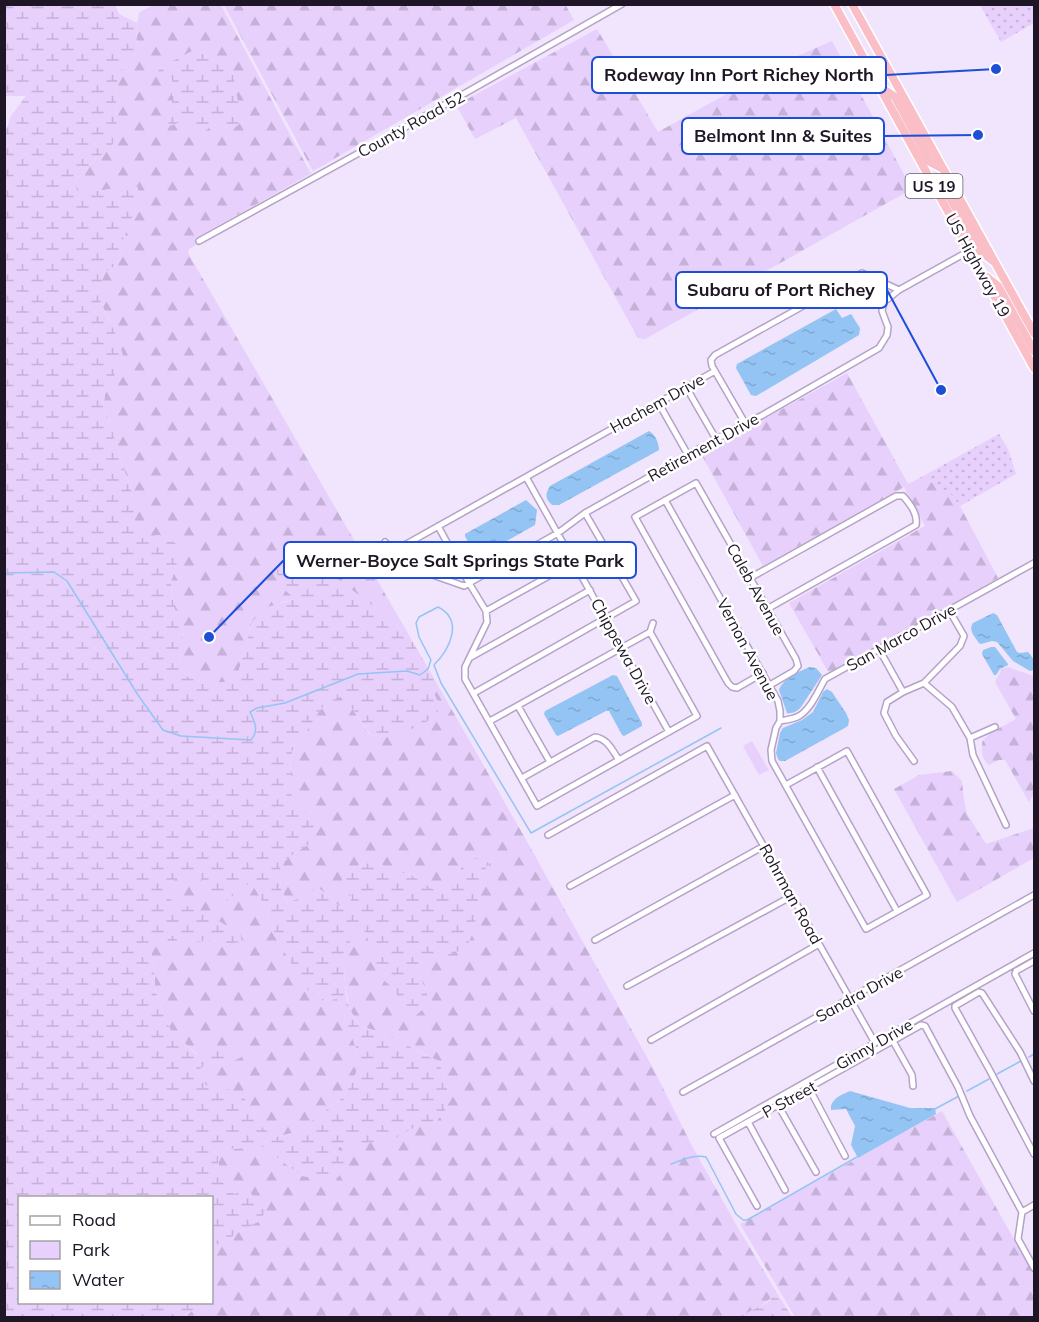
<svg xmlns="http://www.w3.org/2000/svg" width="1039" height="1322" font-family="Mulish,sans-serif">
<style>
.green{fill:url(#green-dots)}
.forest{fill:url(#forest-firs);fill-rule:evenodd}
.wetland{fill:url(#wetland-marsh);fill-rule:evenodd}
.pitch{fill:#e7d0fc}
.water{fill:url(#water-ripples)}
.lines{fill:none;stroke-linecap:round;stroke-linejoin:round}
.stream{stroke:#94c4f3;stroke-width:1.5}
.minor-casing{stroke:#b6a1c9;stroke-width:8}
.trunk-casing{stroke:#fff;stroke-width:11}
.minor{stroke:#fff;stroke-width:5}
.trunk{stroke:#fabec7;stroke-width:8}
.labels{text-anchor:middle;dominant-baseline:central;stroke-width:5;stroke-linejoin:round;paint-order:stroke}
.shield{fill:#fff;stroke:#625c66;stroke-width:1.5}
.shield-label{font-size:15px;font-weight:bold;fill:#1e1625}
.street-label{font-size:16px;fill:#1e1625;stroke:#fff}
.leader{fill:none;stroke:#1d4ed8;stroke-width:2}
.callout-dot{fill:#1d4ed8;stroke:#fff;stroke-width:2}
.callout{fill:#fff;stroke:#1d4ed8;stroke-width:2}
.callout-label{font-size:18px;text-anchor:middle;font-weight:bold;fill:#1e1625}
</style>
<defs>
<pattern id="green-dots" width="8" height="8" patternUnits="userSpaceOnUse" patternTransform="scale(1.5)"><rect width="8" height="8" fill="#e7d0fc"/><path d="M2 2h.1M6 6h.1" fill="none" stroke="#c6b2d8" stroke-width="1.8" stroke-linecap="round"/></pattern>
<pattern id="forest-firs" width="22" height="20" patternUnits="userSpaceOnUse" patternTransform="scale(1.5)"><rect width="22" height="20" fill="#e7d0fc"/><path d="M5 1l3.5 6h-7zM16 11l3.5 6h-7z" fill="#c6b2d8"/></pattern>
<pattern id="wetland-marsh" width="20" height="14" patternUnits="userSpaceOnUse" patternTransform="scale(1.5)"><rect width="20" height="14" fill="#e7d0fc"/><path d="M1 5h8M5 5V1M11 12h8M15 12V8" fill="none" stroke="#c6b2d8"/></pattern>
<pattern id="water-ripples" width="26" height="14" patternUnits="userSpaceOnUse" patternTransform="scale(1.5)"><rect width="26" height="14" fill="#94c4f3"/><path d="M2 4q2-2 4 0t4 0M15 11q2-2 4 0t4 0" fill="none" stroke="#7fa8d0"/></pattern>
</defs>
<rect width="100%" height="100%" fill="#f1e4fd"/>
<!-- green -->
<path class="green" d="M980,5H1034V23L1001,42Z
M999,434L1008,449L1016,474L960,506L949,492L918,479Z"/>
<!-- forest -->
<path class="forest" d="M565,4L574,20L313,171L224,5Z
M153,5H221L310,172L312,173L194,239L196,245L189,249L188,253L413,642L388,617L329,573L295,599L282,602L252,622L236,681L205,684L186,676L179,660L183,632L174,607L171,582L177,563L159,535L138,540L135,528V504L129,482L122,465L111,426L103,407L106,389L124,360L109,319L102,305L97,292L106,271L116,265L121,257L122,242L140,199L136,181L122,187L77,195L75,181L96,158L112,148L117,120L116,99L118,76L138,50L136,30L139,13ZM196,49L233,75V129L165,115L172,107V79Z
M597,29L658,132L786,61L832,41L912,189L645,339L638,338L516,118L475,139L456,105Z
M847,373L908,484L918,479L930,482L949,492L960,506L998,578L829,673L789,603L925,526L904,487L763,566L701,454Z
M1008,667C1017,671 1026,672 1034,677V794L1029,802L1005,760H999L989,765C981,758 982,751 982,742L990,733L1016,719L995,682L1002,669Z
M436,682L525,838L654,1070L693,1148L737,1226L777,1293C765,1304 753,1311 738,1318H184L194,1309L193,1303L212,1302V1245L220,1244L242,1230L234,1194L224,1187L220,1177L218,1159L228,1149L263,1147L302,1176L337,1149L347,1143L360,1142L407,1132L423,1123L437,1121L448,1092L439,1061L415,1050L386,1034L360,1026L350,1010L345,984V959L351,935L358,924L365,932L373,951L377,967L385,981L396,991L398,1004L405,1016H415L427,992L423,984L417,965L432,956L454,953L477,909L480,887L484,872L493,857L460,870L456,886L441,894L411,875L398,872L375,862L345,909C331,902 329,895 317,887L298,899L288,904L281,889L279,865L296,852L313,842L303,810L292,799C291,784 289,767 292,752C294,745 301,738 305,733C320,711 321,701 350,694L351,707L370,735L386,737L404,732L424,723L438,703L434,693Z
M952,771L962,781L964,800L967,814L986,844L1034,828V858L957,902L894,789L919,775Z
M196,873L211,890L217,900L223,903L251,881L263,903L278,942L337,999L342,1009L356,1048L358,1068L351,1085L340,1100L297,1132L275,1137L262,1127L253,1110L223,1088L206,1086L197,1071L208,1063L231,1062L214,1050L198,1055L171,1031L162,1011L155,989L154,968L151,950L160,939H175L197,942L210,940L223,944L185,905L171,900L161,887L183,875Z
M942,1111L1034,1275V1317H795L740,1224Z"/>
<!-- wetland -->
<path class="wetland" d="M5,4L115,5L119,14L137,23L136,30L138,50L118,76L116,99L117,120L112,148L96,158L75,181L78,194L122,187L136,181L140,199L122,242L121,257L116,265L106,271L97,292C105,316 119,335 124,360L106,389L103,407L111,426L122,465L129,482L135,504V528L138,539L159,535L177,544V563L171,582L174,607L183,632L179,660L186,676L205,684L236,681L252,622L264,608L295,599L278,584L277,570L302,563L329,573L388,617L413,642L436,682L434,693L438,703V715C424,723 402,736 385,737C380,737 375,735 371,735L351,707L349,695C321,700 320,712 305,733C301,738 294,745 292,752C289,767 291,783 292,799L303,810L314,825L313,842L296,852L280,865L281,889L287,903L298,899L317,887C329,895 332,903 345,909L352,898L341,877L355,866L375,862L398,872L411,875L441,894L456,886L460,870L466,860L493,856L484,872L480,887L474,930L467,947L454,953L432,956L417,965L423,984L427,992V1006L415,1016H405L398,1004L396,991L385,981L376,966L373,951L365,932L358,925C342,946 338,1004 360,1025C364,1029 375,1030 381,1032C393,1036 403,1043 414,1049C421,1054 430,1057 439,1061L448,1092L446,1109L437,1121L423,1123L386,1143H347L338,1148L346,1166L334,1183L302,1176L263,1147L228,1149L218,1159C220,1176 220,1183 234,1194L248,1190L266,1211L258,1222L242,1230L220,1244L212,1245V1198H20V1302L193,1303L194,1309L183,1317H5L4,136L11,116L26,96H5ZM196,873L211,890L217,900L223,903L251,882L263,903L278,942L308,991L324,1001L337,999L342,1009L356,1048L358,1068L351,1085L340,1100L297,1132L275,1137L262,1127L253,1110L240,1093L223,1088L206,1085L197,1071L208,1063L231,1062L244,1056L235,1048L214,1050L197,1055L171,1031L162,1011L155,989L154,968L151,950L160,939H175L197,942L210,940L223,944L242,942L240,933L217,920L185,905L171,900L161,887L183,875Z
M196,49L233,75L242,122L233,129L214,125L203,132L185,120L170,126L165,115L172,107V79L158,76L159,68Z
M777,1293L792,1317H738L767,1303Z"/>
<!-- pitch -->
<path class="pitch" d="M752,741L769,770L759,775L743,746Z"/>
<!-- water -->
<path class="water" d="M836,309L842,318L851,314L860,328L859,335L756,396L751,395L736,368L737,364Z
M649,431C655,434 659,443 659,450L559,505H552C545,499 545,494 550,486Z
M526,500L537,510L535,525L478,557L475,556L465,536V534Z
M993,613L997,615L1017,652L1020,653L1028,652C1034,658 1035,662 1034,670L1030,671L1013,661L997,642L992,641L981,644L979,643C975,637 968,630 973,623Z
M991,647H995L1008,664V665L1000,669L996,675H994L982,654L983,650Z
M810,667L816,668L822,675L801,707C798,711 792,714 787,713L779,690C783,679 799,671 810,667Z
M613,675L617,676L642,723V726L624,736L622,735L609,711H606L558,736L556,735L544,714L545,711Z
M827,689L832,692L846,713L849,720L848,726L841,730L785,761H780L778,759L776,753L780,733L783,728L802,720L813,712L823,692Z
M850,1091L910,1108H935L936,1114L858,1158L851,1145L855,1126L846,1109L831,1110C830,1099 841,1095 850,1091Z"/>
<g class="lines">
<!-- stream -->
<path class="stream" d="M4,573L54,572L67,581L138,695L163,730L181,736L251,740C259,731 255,722 250,712L257,708L285,703L358,674L407,671L420,675L428,669L431,660L419,637L416,623L419,617L438,607C464,620 450,649 434,665L441,683L531,833L721,728
M1029,1057L1034,1054
M997,1074L1021,1061
M967,1091L989,1079
M935,1109L959,1096
M671,1164C682,1160 694,1154 706,1157L736,1214L743,1220H747L857,1157"/>
<!-- minor casing -->
<g class="minor-casing">
<path id="minor" d="M199,241L388,137L622,4
M686,387L716,439
M658,402L688,455
M745,423L712,366L711,360L715,355L862,273L899,290
M526,477L669,732
M665,500L778,701L780,711V721L776,728L771,750L772,761L866,929L927,895L847,751L786,785
M438,526L469,583L558,533L585,513L745,423L761,416L879,348L887,335L888,327L882,311L884,302L899,290L969,251
M385,542L394,551L401,564L464,586L469,583L486,611L487,622L465,667V679L537,806L697,716L650,632
M394,551L715,371
M750,578L896,496H903C910,504 918,514 916,525L767,609
M486,611L574,562
M879,649L903,692
M471,657L590,590
M763,673L737,688L732,687L728,683L635,517L696,483L796,659L798,666L794,671L770,685
M924,683L952,707L970,738L973,755L1006,825
M474,693L636,601L585,513
M518,706L550,762
M490,721L650,632L653,623
M780,721C786,720 794,719 799,716C811,709 818,691 825,679L1034,563
M970,738L995,727
M914,761L896,736L884,713L887,702L903,692L924,683L960,646L964,636L949,610
M817,767L897,911
M522,778L595,737C608,739 612,750 619,760
M548,835L707,746L875,1043
M570,886L735,795
M595,940L764,846
M1034,961L1016,971L1015,974L1034,1011
M627,986L792,896
M651,1040L819,944
M893,1041L912,1075L913,1086
M1034,1081L1020,1052L982,993L979,992L955,1006V1008L989,1069L1034,1154
M809,1088L845,1156
M683,1092L1034,895
M778,1105L816,1172
M748,1122L785,1190
M714,1134L1034,953
M757,1206L719,1138L921,1025L925,1026L958,1087L970,1116L1022,1212
M1022,1212L1018,1239L1034,1268
M1022,1212L1034,1205"/>
</g>
<!-- trunk casing -->
<g class="trunk-casing">
<path id="trunk" d="M834,4L1034,368
M852,4L1034,333
M882,88L895,97L930,162L943,169
M936,187L949,196L980,251L993,261
M987,277L998,286L1034,351"/>
</g>
<!-- minor -->
<use href="#minor" class="minor"/>
<!-- trunk -->
<use href="#trunk" class="trunk"/>
</g>
<g class="labels">
<!-- shield labels -->
<rect class="shield" x="905.5" y="174" width="57" height="24" rx="4.5"/>
<g class="shield-label">
<text x="934" y="186">US 19</text>
</g>
<!-- street labels -->
<g class="street-label">
<text transform="translate(411 124) rotate(-29)">County Road 52</text>
<text transform="translate(978 265) rotate(61)">US Highway 19</text>
<text transform="translate(657 403) rotate(-29)">Hachem Drive</text>
<text transform="translate(703 447) rotate(-29)">Retirement Drive</text>
<text transform="translate(756 589) rotate(61)">Caleb Avenue</text>
<text transform="translate(901 637) rotate(-29)">San Marco Drive</text>
<text transform="translate(748 649) rotate(62)">Vernon Avenue</text>
<text transform="translate(624 651) rotate(61)">Chippewa Drive</text>
<text transform="translate(791 894) rotate(61)">Rohrman Road</text>
<text transform="translate(859 994) rotate(-29)">Sandra Drive</text>
<text transform="translate(874 1044) rotate(-30)">Ginny Drive</text>
<text transform="translate(789 1099) rotate(-29)">P Street</text>
</g>
</g>
<!-- callouts -->
<path class="leader" d="M996 69L886 75M978 135L884 136M941 390L887 290M209 637L284 560"/>
<g class="callout-dot">
<circle cx="996" cy="69" r="6"/>
<circle cx="978" cy="135" r="6"/>
<circle cx="941" cy="390" r="6"/>
<circle cx="209" cy="637" r="6"/>
</g>
<g class="callout">
<rect x="592" y="57" width="294" height="36" rx="6"/>
<rect x="682" y="118" width="202" height="36" rx="6"/>
<rect x="676" y="272" width="211" height="36" rx="6"/>
<rect x="284" y="542" width="352" height="36" rx="6"/>
</g>
<g class="callout-label">
<text x="739" y="81">Rodeway Inn Port Richey North</text>
<text x="783" y="142">Belmont Inn &amp; Suites</text>
<text x="781" y="296">Subaru of Port Richey</text>
<text x="460" y="567">Werner-Boyce Salt Springs State Park</text>
</g>
<!-- border -->
<rect width="1039" height="1322" fill="none" stroke="#1e1625" stroke-width="12"/>
<!-- legend -->
<rect x="18" y="1196" width="195" height="108" fill="#ffffff" stroke="#a5a2a8" stroke-width="1.5"/>
<rect x="30" y="1216" width="30" height="9" fill="#ffffff" stroke="#a5a2a8" stroke-width="1.5"/>
<text x="72" y="1226" font-size="18" fill="#1e1625">Road</text>
<rect x="30" y="1241" width="30" height="18" fill="#e7d0fc" stroke="#a5a2a8" stroke-width="1.5"/>
<text x="72" y="1256" font-size="18" fill="#1e1625">Park</text>
<rect x="30" y="1271" width="30" height="18" fill="url(#water-ripples)" stroke="#a5a2a8" stroke-width="1.5"/>
<text x="72" y="1286" font-size="18" fill="#1e1625">Water</text>
</svg>
